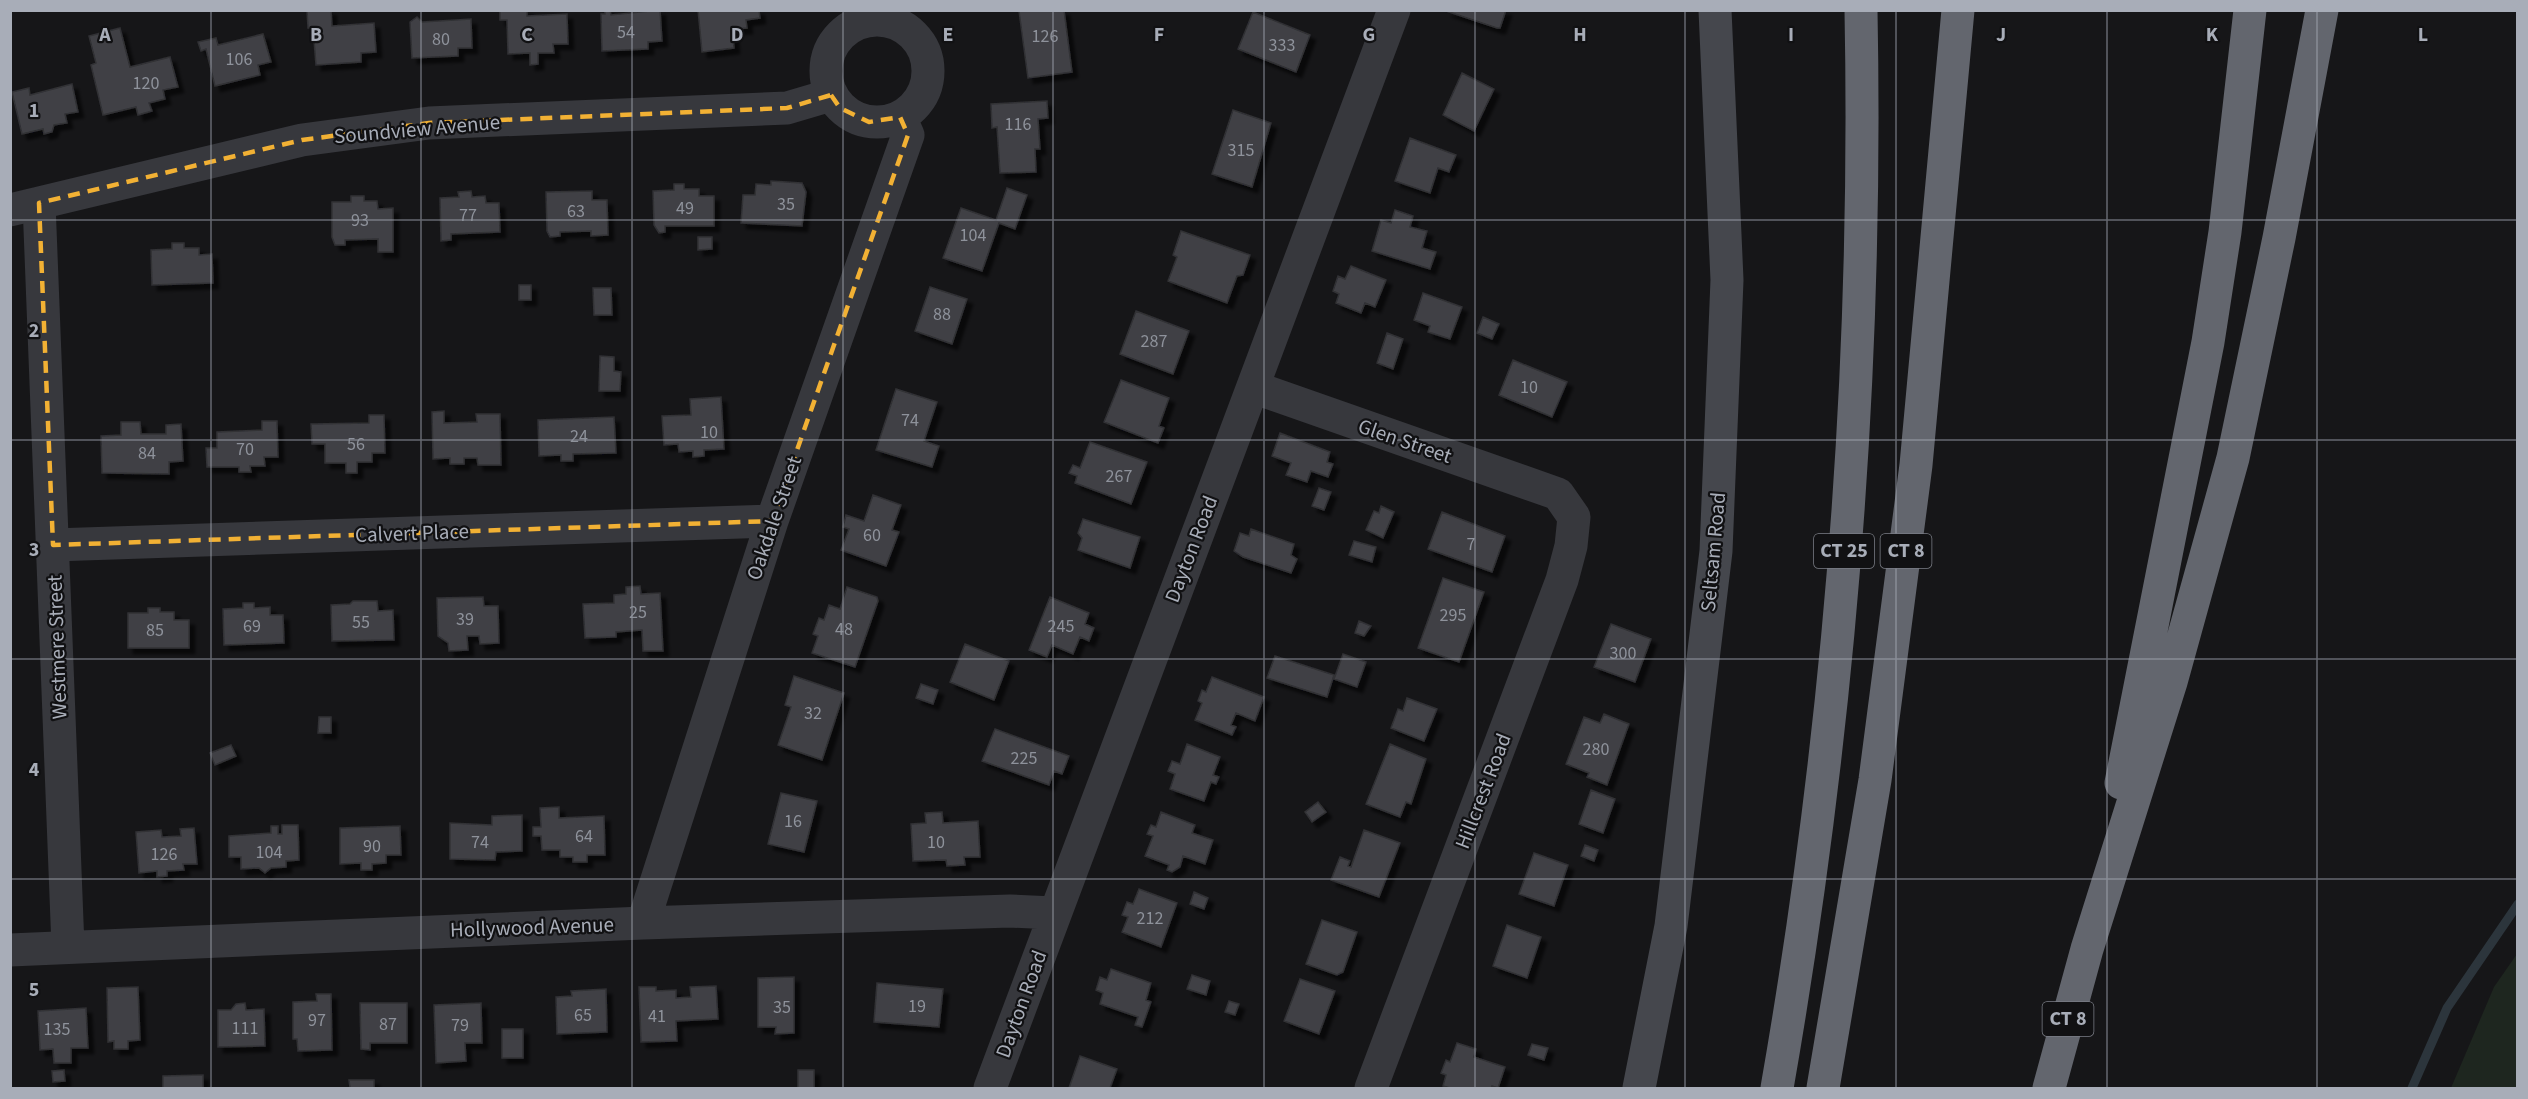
<svg xmlns="http://www.w3.org/2000/svg" width="2528" height="1099" font-family="'Source Sans 3',sans-serif">
<style>
.green{fill:#1e261f}
.lines{fill:none;stroke-linecap:round;stroke-linejoin:round}
.stream{stroke:#2c353c;stroke-width:9}
.building{fill:#404145;stroke:#303034;stroke-width:1.5;filter:url(#shadow)}
.street{stroke:#37383d;stroke-width:33}
.secondary{stroke:#45474d;stroke-width:33}
.highway{stroke:#63666e;stroke-width:33}
.marked{fill:none;stroke:#f2b134;stroke-width:4.5;stroke-dasharray:12 8;stroke-linejoin:round}
.grid{fill:none;stroke:#a8adb8;stroke-width:1.5;stroke-opacity:0.55}
.labels{text-anchor:middle;dominant-baseline:central;stroke-width:4.5;stroke-linejoin:round;paint-order:stroke}
.number-label{font-size:18px;fill:#8e929b}
.shield{fill:#111113;stroke:#7b7e86;stroke-width:1.5}
.shield-label{font-size:20px;font-weight:bold;fill:#a8adb8}
.street-label{font-size:21px;fill:#a8adb8;stroke:#111113}
.grid-label{font-size:20px;text-anchor:middle;font-weight:bold;fill:#a8adb8;stroke:#111113;stroke-width:4.5;stroke-linejoin:round;paint-order:stroke}
</style>
<defs>
<filter id="shadow"><feDropShadow dx="5.5" dy="5.5" stdDeviation="1.5" flood-color="#0009"/></filter>
</defs>
<rect width="100%" height="100%" fill="#161618"/>
<!-- green -->
<path class="green" d="M2517,954V1088H2451L2494,987Z"/>
<g class="lines">
<!-- stream -->
<path class="stream" d="M2412,1088L2447,1008L2518,904"/>
</g>
<!-- building -->
<path class="building" d="M307,10H331L332,26L374,23L376,52L361,53V62L316,65L313,28H308Z
M500,10H527V16L567,14L568,44H553L554,53H538V64L530,65V53L508,54L507,20H500Z
M605,10H610L611,15L660,10L662,41L648,42V49L602,51L601,14H605Z
M698,10H759L760,18L746,20L747,28L737,29L733,36L734,48L702,52Z
M1064,10L1072,72L1028,78L1019,11Z
M1506,10L1500,28H1497L1446,11Z
M1253,12L1310,35L1296,72L1238,49Z
M417,17L422,22L471,19L472,48H458V56L412,58L410,22Z
M120,28L130,67L170,57L178,87L163,90L165,99L149,103L152,111L138,115L136,107L103,115L91,65L96,63L89,36Z
M263,34L271,62L258,65L260,75L215,86L206,49L201,51L198,42L216,38L218,45Z
M1462,73L1494,89L1474,131L1443,115Z
M72,84L78,112L65,114L67,123L54,125L52,132L44,134L43,129L22,134L12,92L29,88L30,95Z
M1047,101L1048,118L1038,119L1040,149H1035L1036,172L1000,173L997,127L992,128L991,104Z
M1233,110L1271,123L1252,187L1212,174Z
M1410,138L1456,155L1449,172L1438,168L1430,193L1395,181Z
M771,181L802,183L806,192L802,226L741,223L743,195H755L756,184L771,185Z
M674,184H684V189H699V196H714V226H665V232L659,233L654,225L653,191L674,190Z
M1007,188L1027,195L1015,229L999,223L982,271L943,258L961,208L996,220Z
M471,191L472,197L485,196L486,203H499L500,232L451,234V240L441,241L440,198L459,197L458,192Z
M592,191V200H607L608,235L591,236V231L560,232V236L550,237L547,231L546,192Z
M351,196H364V201H377L378,209L393,208V252H378V239L345,240V245H335L332,237V202H351Z
M1395,210L1413,216L1410,227L1427,231L1422,248L1436,252L1430,269L1372,251L1381,220L1391,223Z
M1181,231L1250,255L1243,275L1237,276L1227,303L1168,281L1177,257L1173,255Z
M698,237H712V249L698,250Z
M172,243H184V248H199V255L212,254L213,283L152,285L151,250L172,249Z
M1351,266L1386,280L1375,307L1365,303L1361,313L1336,303L1339,294L1333,291L1338,276L1345,279Z
M519,285H531V300H519Z
M930,287L967,299L952,344L915,331Z
M593,288H611L612,315H594Z
M1423,293L1462,307L1450,339L1428,332L1430,326L1414,320Z
M1136,311L1189,331L1173,374L1120,354Z
M1483,317L1499,324L1492,339L1477,333Z
M1387,333L1403,339L1393,369L1377,363Z
M600,356L614,357V371L621,372L620,391H599Z
M1513,360L1567,382L1552,417L1499,395Z
M1121,380L1169,398L1159,426L1164,428L1158,443L1104,422Z
M896,389L937,402L924,441L939,446L932,467L876,450Z
M721,397L724,449L704,450V456L693,457V451L679,452L678,444L664,445L662,416L691,415L690,399Z
M444,411V423L477,422L476,414H500L501,465H478L477,458H464V464H450V458L433,459L432,412Z
M369,415H384L385,453H372V462H357V473H346V463H325V444H312L311,424L369,423Z
M614,417L616,453L573,454V461H561V455L539,456L538,420Z
M262,421H277L278,457H264L265,466H250L251,472H239V467H207L206,448H217V432L262,430Z
M121,422H140L141,434H166V425L181,424L183,461L169,462V474L102,473L101,436L121,435Z
M1280,433L1330,452L1327,462L1333,464L1328,477L1311,471L1307,482L1286,475L1291,463L1272,456Z
M1090,442L1147,462L1131,504L1075,483L1077,476L1069,473L1073,465L1080,468Z
M1319,488L1331,492L1324,510L1312,506Z
M873,495L901,505L892,530L899,532L886,566L841,550L849,529L843,527L846,515L864,521Z
M1381,506L1394,512L1383,538L1366,530L1374,511L1379,513Z
M1442,512L1505,536L1492,572L1428,549Z
M1083,519L1140,537L1130,568L1078,550L1082,538L1078,533Z
M1251,529L1294,544L1291,555L1297,559L1291,573L1243,557L1234,551L1240,533L1249,536Z
M1354,541L1376,547L1372,562L1349,555Z
M1443,578L1484,592L1459,662L1418,648Z
M640,586L641,594L660,593L663,651H643L642,630L616,632V637L585,638L583,604L614,603V595L626,594V587Z
M847,587L877,597L878,601L855,667L812,653L818,636L813,634L819,618L824,620L829,605L840,609Z
M483,597L484,606H498L499,643L480,644L479,636H467L468,650L449,651L448,643L438,636L437,598Z
M1050,597L1089,613L1085,624L1094,628L1089,641L1080,637L1073,654L1052,645L1047,657L1029,650Z
M353,601H377L378,611L393,610L394,640L332,641L331,605L350,604Z
M243,603H254V608L270,607V615H283L284,643L224,645L223,609L243,608Z
M148,608H160V612H174V620H189V648H128V613H148Z
M1359,621L1371,626L1364,636L1355,633Z
M1611,624L1651,639L1635,682L1594,667Z
M965,644L1009,661L994,700L950,682Z
M1343,654L1366,662L1357,687L1334,679Z
M1275,656L1334,675L1327,697L1267,678Z
M794,676L844,693L822,760L778,745L791,707L785,705Z
M1212,677L1264,697L1255,721L1236,713L1231,725L1236,727L1232,735L1195,720L1202,703L1198,701L1202,690L1206,692Z
M921,684L938,690L933,704L916,698Z
M1407,698L1437,709L1424,741L1391,728L1398,709L1403,711Z
M1604,714L1629,724L1607,785L1587,777L1589,773L1566,764L1584,717L1600,723Z
M319,717H331V733H318Z
M995,729L1069,756L1062,774L1054,771L1049,785L982,761Z
M1187,744L1220,757L1213,775L1219,777L1216,784L1211,782L1204,801L1170,789L1175,774L1168,771L1172,761L1180,764Z
M1390,744L1426,759L1411,804L1406,802L1400,817L1366,804Z
M231,745L236,756L215,765L210,753Z
M1591,790L1615,799L1603,833L1579,824Z
M781,793L817,801L804,852L768,844Z
M1318,802L1326,812L1312,822L1305,812Z
M559,807V818L604,816L605,855H587V862H573V857H560V850H542L541,836H533V827H541L540,808Z
M942,812L943,823L978,821L980,857H964L965,865L947,866L946,860L913,861L911,824L926,823L925,813Z
M1161,812L1195,825L1192,833L1213,840L1205,864L1183,856L1180,867L1172,872L1167,870L1169,865L1145,856L1153,836L1147,834L1151,825L1156,827Z
M522,815V851L496,852L495,860L450,859V823L492,825V816Z
M282,825H298L299,860L286,861V867L271,868L265,873L259,868L241,869V857H229V836L271,833V826H278V834H282Z
M400,826L401,855H386V863L372,864V870H361V863L340,864V828Z
M194,828L197,864H183L184,870L167,871V876L157,877V871L139,873L136,832L161,830L162,837L181,836L180,829Z
M1364,830L1400,843L1379,897L1331,880L1340,857L1350,861L1348,866L1351,867Z
M1585,845L1598,850L1594,861L1581,856Z
M1534,853L1568,865L1554,906L1519,894Z
M1139,889L1177,903L1161,947L1122,932L1128,917L1122,915L1127,902L1133,904Z
M1194,892L1208,898L1204,909L1190,904Z
M1322,920L1357,932L1343,972L1337,975L1306,964Z
M1507,925L1541,937L1527,978L1493,966Z
M1111,969L1151,983L1146,1000L1151,1002L1142,1027L1135,1025L1138,1017L1100,1004L1103,993L1096,990L1100,977L1107,980Z
M1192,975L1210,981L1206,995L1187,989Z
M794,977V1033L775,1034L776,1027H758V978Z
M1300,979L1335,991L1319,1034L1284,1021Z
M877,983L943,989L939,1027L874,1022Z
M716,986L718,1019L676,1021L677,1041L641,1042L639,987H656V991L676,990V998L691,997L690,987Z
M138,987L140,1040L128,1041V1049H114V1041L108,1042L107,988Z
M606,989L607,1032L557,1034L556,997L572,996L571,991Z
M316,994H331L332,1050L298,1051L297,1039H293V1002L317,1001Z
M1229,1001L1239,1004L1235,1015L1225,1012Z
M245,1003L246,1010L264,1009L265,1046L218,1047V1010H231L236,1004Z
M360,1003H407V1043H370V1050L361,1049Z
M481,1003L482,1043H465L466,1061L436,1063L434,1005Z
M86,1008L88,1048H71V1063H54L53,1049L40,1050L38,1011Z
M502,1029H523V1058H502Z
M1457,1043L1476,1049L1474,1057L1505,1067L1498,1088L1492,1086L1491,1088H1450L1443,1086L1446,1075L1441,1073L1446,1060L1450,1062Z
M1532,1044L1548,1048L1544,1060L1528,1055Z
M1080,1056L1117,1069L1110,1088H1069Z
M64,1070L65,1081L53,1082L52,1071Z
M798,1070H814V1088H798Z
M203,1075V1088H163V1076Z
M349,1080H374V1088H350Z"/>
<g class="lines">
<!-- street -->
<path class="street" d="M826 71a51 51 0 1 1 102 0a51 51 0 1 1-102 0Z
M39,203L68,947
M10,210L302,140L429,123L787,108L831,95
M1253,387L1558,494L1574,517L1571,546L1562,580L1371,1088
M53,545L772,521
M643,923L772,521L908,135L900,117
M10,950L643,923L1010,911L1054,913
M990,1088L1394,10"/>
<!-- secondary -->
<path class="secondary" d="M1639,1088L1671,926L1716,551L1727,280L1715,10"/>
<!-- highway -->
<path class="highway" d="M2121,783L2208,342L2225,232L2250,10
M1777,1088C1839,733 1868,371 1861,10
M1823,1088L1875,780L1916,465L1958,10
M2049,1088L2087,949L2171,682L2233,458L2279,238L2322,10"/>
</g>
<!-- marked area -->
<path class="marked" d="M831,95L840,108L869,122L900,117L908,135L772,521L53,545L39,203L302,140L429,123L787,108Z"/>
<!-- grid -->
<path class="grid" d="M211,10V1088M421,10V1088M632,10V1088M843,10V1088M1053,10V1088M1264,10V1088M1475,10V1088M1685,10V1088M1896,10V1088M2107,10V1088M2317,10V1088M10,220H2518M10,440H2518M10,659H2518M10,879H2518"/>
<g class="labels">
<!-- number labels -->
<g class="number-label">
<text x="626" y="32">54</text>
<text x="1045" y="36">126</text>
<text x="441" y="39">80</text>
<text x="1282" y="45">333</text>
<text x="239" y="59">106</text>
<text x="146" y="83">120</text>
<text x="1018" y="124">116</text>
<text x="1241" y="150">315</text>
<text x="786" y="204">35</text>
<text x="685" y="208">49</text>
<text x="576" y="211">63</text>
<text x="468" y="215">77</text>
<text x="360" y="220">93</text>
<text x="973" y="235">104</text>
<text x="942" y="314">88</text>
<text x="1154" y="341">287</text>
<text x="1529" y="387">10</text>
<text x="910" y="420">74</text>
<text x="709" y="432">10</text>
<text x="579" y="436">24</text>
<text x="356" y="444">56</text>
<text x="245" y="449">70</text>
<text x="147" y="453">84</text>
<text x="1119" y="476">267</text>
<text x="872" y="535">60</text>
<text x="1471" y="544">7</text>
<text x="638" y="612">25</text>
<text x="1453" y="615">295</text>
<text x="465" y="619">39</text>
<text x="361" y="622">55</text>
<text x="252" y="626">69</text>
<text x="1061" y="626">245</text>
<text x="844" y="629">48</text>
<text x="155" y="630">85</text>
<text x="1623" y="653">300</text>
<text x="813" y="713">32</text>
<text x="1596" y="749">280</text>
<text x="1024" y="758">225</text>
<text x="793" y="821">16</text>
<text x="584" y="836">64</text>
<text x="480" y="842">74</text>
<text x="936" y="842">10</text>
<text x="372" y="846">90</text>
<text x="269" y="852">104</text>
<text x="164" y="854">126</text>
<text x="1150" y="918">212</text>
<text x="917" y="1006">19</text>
<text x="782" y="1007">35</text>
<text x="583" y="1015">65</text>
<text x="657" y="1016">41</text>
<text x="317" y="1020">97</text>
<text x="388" y="1024">87</text>
<text x="460" y="1025">79</text>
<text x="245" y="1028">111</text>
<text x="57" y="1029">135</text>
</g>
<!-- shield labels -->
<g class="shield">
<rect x="1814" y="534" width="60" height="34" rx="4.5"/>
<rect x="1880.5" y="534" width="51" height="34" rx="4.5"/>
<rect x="2042.5" y="1002" width="51" height="34" rx="4.5"/>
</g>
<g class="shield-label">
<text x="1844" y="551">CT 25</text>
<text x="1906" y="551">CT 8</text>
<text x="2068" y="1019">CT 8</text>
</g>
<!-- street labels -->
<g class="street-label">
<text transform="translate(417 129) rotate(-5)">Soundview Avenue</text>
<text transform="translate(1405 441) rotate(19)">Glen Street</text>
<text transform="translate(774 518) rotate(-71)">Oakdale Street</text>
<text transform="translate(412 533) rotate(-2)">Calvert Place</text>
<text transform="translate(1191 549) rotate(-69)">Dayton Road</text>
<text transform="translate(1713 552) rotate(-85)">Seltsam Road</text>
<text transform="translate(57 647) rotate(-92)">Westmere Street</text>
<text transform="translate(1483 791) rotate(-69)">Hillcrest Road</text>
<text transform="translate(532 927) rotate(-2)">Hollywood Avenue</text>
<text transform="translate(1021 1004) rotate(-70)">Dayton Road</text>
</g>
</g>
<g class="grid-label">
<text x="105" y="41">A</text>
<text x="316" y="41">B</text>
<text x="527" y="41">C</text>
<text x="737" y="41">D</text>
<text x="948" y="41">E</text>
<text x="1159" y="41">F</text>
<text x="1369" y="41">G</text>
<text x="1580" y="41">H</text>
<text x="1791" y="41">I</text>
<text x="2001" y="41">J</text>
<text x="2212" y="41">K</text>
<text x="2423" y="41">L</text>
<text x="34" y="117">1</text>
<text x="34" y="337">2</text>
<text x="34" y="556">3</text>
<text x="34" y="776">4</text>
<text x="34" y="996">5</text>
</g>
<!-- border -->
<rect width="2528" height="1099" fill="none" stroke="#a8adb8" stroke-width="24"/>
</svg>
